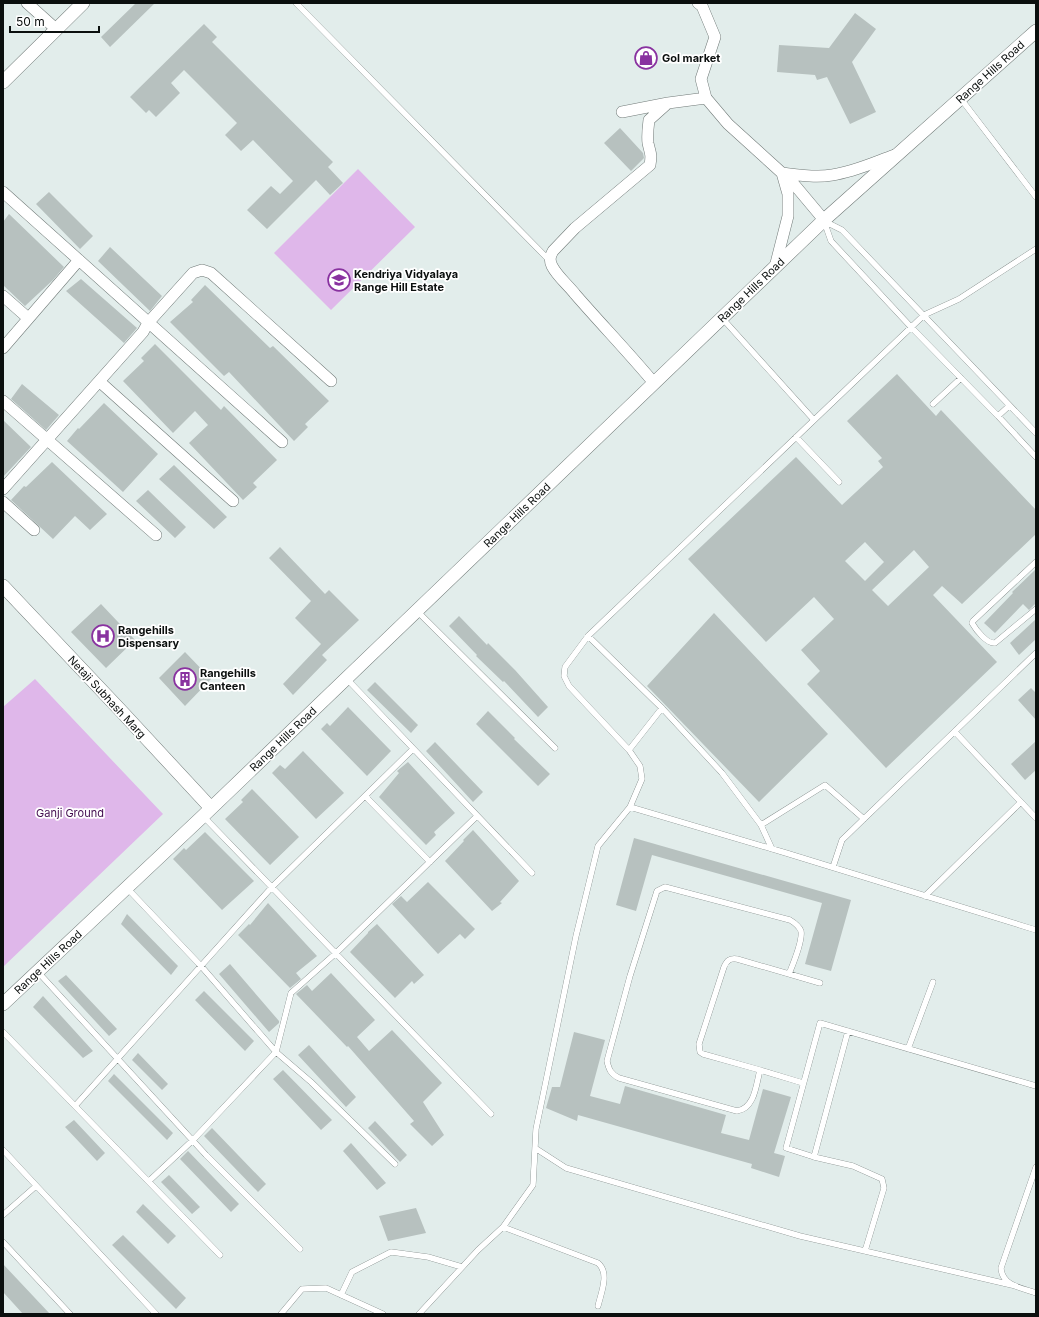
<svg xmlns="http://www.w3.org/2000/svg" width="1039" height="1317" font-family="Inter,sans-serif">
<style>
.green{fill:#dfb7ea}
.building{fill:#b7c1bf;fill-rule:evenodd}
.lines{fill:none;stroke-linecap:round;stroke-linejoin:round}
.service-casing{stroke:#717a78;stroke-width:6}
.minor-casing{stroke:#717a78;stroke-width:12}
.tertiary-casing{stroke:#717a78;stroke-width:14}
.service{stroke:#fff;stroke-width:5.5}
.minor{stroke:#fff;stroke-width:11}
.tertiary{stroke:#fff;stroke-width:13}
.labels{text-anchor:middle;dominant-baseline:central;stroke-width:3.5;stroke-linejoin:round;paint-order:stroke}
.poi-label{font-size:11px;font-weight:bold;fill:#0b0f0e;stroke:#fff;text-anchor:start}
.street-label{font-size:11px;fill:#0b0f0e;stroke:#fff}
.park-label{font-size:11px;fill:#420c4f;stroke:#fff}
</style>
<rect width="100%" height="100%" fill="#e2edeb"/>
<!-- green -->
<path class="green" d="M358,169L415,227L331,310L274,253Z
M35,679L163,814L3,967V707Z"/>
<!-- building -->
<path class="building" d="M136,3H155L110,47L101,37Z
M855,13L876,29L852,62L876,112L850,124L827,77L817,80L815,75L777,72L779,45L829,48Z
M204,24L217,37L212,42L333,162L328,167L343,183L330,195L316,180L267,229L247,210L271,186L280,194L293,181L253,140L241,151L225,135L237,123L184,70L171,83L180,93L156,117L149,110L146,113L130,97Z
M620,128L643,153L644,158L631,171L604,143Z
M49,192L93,236L80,249L36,204Z
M9,214L64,267L53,280L25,306L3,285V222Z
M110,247L162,296L150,311L98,261Z
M81,279L137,328L124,343L66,291Z
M205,285L270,348L273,346L329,401L305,424L308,427L294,441L229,372L224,376L170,322L193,302L191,300Z
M155,344L221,410L224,406L277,460L253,483L257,487L243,500L189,443L208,425L195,411L173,433L123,381L144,361L141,358Z
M897,374L936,416L941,410L1036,510V534L962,604L942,586L933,595L997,662L886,768L807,684L820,671L801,650L834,619L814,597L766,642L688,559L796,457L842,505L883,467L878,461L882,458L847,421ZM865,542L884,562L865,581L845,561ZM914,550L929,567L888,606L872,590Z
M22,384L59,415L46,430L11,399Z
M104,403L158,454L123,492L67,441L78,428L79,429Z
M3,420L31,447L3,477Z
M52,462L107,514L90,530L75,516L53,539L11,500L24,486L26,487Z
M174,465L227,517L214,529L159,479Z
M148,490L186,527L175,538L136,501Z
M280,547L325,594L329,590L359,620L322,655L327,660L293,695L283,684L321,644L295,618L311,601L269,558Z
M1036,569V603L1029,610L1023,604L995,633L984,623L1013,593L1012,592Z
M101,604L135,640L106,668L71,632Z
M714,613L828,734L759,802L647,686Z
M459,616L487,645L488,643L515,670L548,707L538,717L504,681L503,682L476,656L477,655L449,626Z
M1036,619V639L1019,655L1010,643Z
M185,652L211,679L185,706L159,678Z
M375,682L418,725L411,733L367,690Z
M1031,688L1036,693V720L1018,700Z
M348,707L391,751L367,776L321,729L327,723L330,726Z
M488,711L515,738L514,739L550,774L538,786L476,724Z
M1036,741V770L1025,780L1011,764Z
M435,742L483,792L473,802L426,751Z
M303,751L344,793L316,819L272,773L280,765L285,769Z
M408,762L455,813L434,832L436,835L426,845L379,797L399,773L397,771Z
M252,789L299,837L270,865L225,819L243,802L241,800Z
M473,830L519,881L500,902L502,903L492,911L445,861L464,841L463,840Z
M205,832L254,881L222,910L173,859L184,848L186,850Z
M634,838L851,900L831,971L805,964L822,903L652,855L636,911L616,905Z
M428,882L475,929L465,939L460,934L438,954L392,904L401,896L407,902Z
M268,903L317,956L296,973L301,979L290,988L238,935L249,924L250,925Z
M127,914L178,966L171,975L121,924Z
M377,924L424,975L414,984L412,981L395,998L350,952L368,933V932Z
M230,964L279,1021V1023L269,1032L219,974Z
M331,973L375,1020L357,1037L369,1051L392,1030L442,1083L423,1102L444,1135L432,1146L410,1124L414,1121L348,1046L347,1047L296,994L307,985L312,991Z
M66,975L117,1029L109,1036L58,981Z
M204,991L254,1041L245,1051L195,1000Z
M43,996L93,1051L83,1058L33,1007Z
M574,1032L605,1040L590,1096L620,1104L625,1086L726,1115L721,1133L749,1140L763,1089L791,1097L774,1153L785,1156L779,1177L751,1168L752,1164L578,1115L577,1121L546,1108L552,1087H560Z
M309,1045L356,1097L346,1107L298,1055Z
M138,1053L168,1084L162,1090L132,1060Z
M283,1070L332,1120L321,1130L273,1079Z
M114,1074L173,1133L167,1140L108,1081Z
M74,1120L105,1153L97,1161L65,1127Z
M375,1121L407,1155L400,1162L368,1128Z
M212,1128L266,1184L258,1192L204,1136Z
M351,1143L386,1183L377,1190L343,1151Z
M188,1151L239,1204L231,1212L180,1159Z
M169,1175L200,1207L192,1214L161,1182Z
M143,1204L176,1236L168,1244L136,1212Z
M416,1208L426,1233L388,1241L379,1216Z
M123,1235L186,1298L176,1309L112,1245Z
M3,1264L50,1314H23L3,1292Z"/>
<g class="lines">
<!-- service casing -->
<g class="service-casing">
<path id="service" d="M296,3L549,260
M961,99L1036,197
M824,221L831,241L911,327L998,416L1036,457
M824,221L842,230L1036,433
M722,318L814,420
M933,404L961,378
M998,416L1009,406
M796,437L839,482
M1036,562L973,621L972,623C976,630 987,644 995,643L1036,609
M417,611L555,748
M588,636L924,315L959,299L1036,249
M346,678L532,873
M955,732L1036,818
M629,750L662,708
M365,796L430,862
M630,807L642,779L640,766L629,750L569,686L564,676L565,667L588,636L662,708L722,773L761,825L772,849
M203,816L491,1114
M761,825L825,785L864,819
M833,867L842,840L1036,653
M127,888L201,966L276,1052L311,1082L395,1164
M925,896L1021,802
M38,972L206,1155L300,1249
M3,1032L220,1255
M908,1049L933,982
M760,1070C756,1085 755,1108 737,1111L619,1078C611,1074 609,1070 607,1061L630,976L657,891L665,887L790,920C795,923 799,926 801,931C803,941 793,964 789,974
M803,1083L760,1070L703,1054L700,1052L699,1044L724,967C727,960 730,958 737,959L820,983
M75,1106L272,887L413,749
M535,1148L566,1168L800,1236L1016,1286
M3,1150L156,1314
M814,1157L848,1031
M1036,1167L1001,1268C1002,1286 1022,1288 1036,1293
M149,1181L193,1140L276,1052L291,993L336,953L477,816
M3,1215L36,1186
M503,1227L598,1263C610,1273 601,1293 598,1306
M3,1242L70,1314
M865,1251L884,1188L882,1179L853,1166L814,1157L786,1148L820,1023L1036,1086
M341,1295L352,1272L391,1252L428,1257L462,1267
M281,1314L302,1289L326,1288L383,1314
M419,1314L478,1250L503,1227L533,1185L536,1129L576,936L598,846L630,807L786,853L1036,930"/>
</g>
<!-- minor casing -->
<g class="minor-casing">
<path id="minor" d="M27,3L56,29
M698,3L702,6L715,37L701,79L706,98L728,124L793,183L824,220
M622,112L668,103
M3,192L282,442
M775,267L788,216V194L782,173C798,175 816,178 832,175C854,172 875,162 895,155
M3,296L28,318
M3,348L79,260
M100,382L233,501
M654,383C629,353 601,324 575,294C568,285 557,276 552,266C549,260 550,256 553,251L575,228L650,165C652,153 650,153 648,143C647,135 648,128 649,120L668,103L706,98
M3,401L156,535
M3,489L143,332L148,323L193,273L202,270L211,273L331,381
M3,502L34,530"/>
</g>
<!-- tertiary casing -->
<g class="tertiary-casing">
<path id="tertiary" d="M3,82L83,3
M3,586L123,713L211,808
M3,1004L203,816L824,220L1036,31"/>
</g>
<!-- service -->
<use href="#service" class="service"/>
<!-- minor -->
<use href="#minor" class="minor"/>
<!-- tertiary -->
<use href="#tertiary" class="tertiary"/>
</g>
<!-- icons -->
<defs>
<g id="shop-ring" transform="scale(1.15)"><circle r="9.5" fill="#fff" stroke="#8932a0" stroke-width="1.5"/><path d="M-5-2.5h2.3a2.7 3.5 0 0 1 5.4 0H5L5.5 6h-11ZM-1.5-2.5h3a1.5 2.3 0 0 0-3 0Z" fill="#8932a0"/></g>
<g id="school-ring" transform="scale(1.15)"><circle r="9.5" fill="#fff" stroke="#8932a0" stroke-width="1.5"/><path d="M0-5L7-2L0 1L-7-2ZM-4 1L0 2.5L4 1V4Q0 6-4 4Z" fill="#8932a0"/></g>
<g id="hospital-ring" transform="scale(1.15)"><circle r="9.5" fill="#fff" stroke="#8932a0" stroke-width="1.5"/><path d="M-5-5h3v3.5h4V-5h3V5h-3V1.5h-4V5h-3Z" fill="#8932a0"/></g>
<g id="building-ring" transform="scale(1.15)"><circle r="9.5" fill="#fff" stroke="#8932a0" stroke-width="1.5"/><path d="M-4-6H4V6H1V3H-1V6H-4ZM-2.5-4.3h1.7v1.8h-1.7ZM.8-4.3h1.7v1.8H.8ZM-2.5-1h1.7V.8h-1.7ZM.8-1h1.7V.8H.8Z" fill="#8932a0"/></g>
</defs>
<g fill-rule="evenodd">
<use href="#shop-ring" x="646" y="58"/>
<use href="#school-ring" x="339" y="280"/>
<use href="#hospital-ring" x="103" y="636"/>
<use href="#building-ring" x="185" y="679"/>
</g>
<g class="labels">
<!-- poi labels -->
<g class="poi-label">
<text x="662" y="58">Gol market</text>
<text x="354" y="274">Kendriya Vidyalaya<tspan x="354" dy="13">Range Hill Estate</tspan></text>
<text x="118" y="630">Rangehills<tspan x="118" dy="13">Dispensary</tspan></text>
<text x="200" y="673">Rangehills<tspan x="200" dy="13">Canteen</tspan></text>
</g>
<!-- street labels -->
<g class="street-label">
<text transform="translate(990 72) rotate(-42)">Range Hills Road</text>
<text transform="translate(751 290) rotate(-44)">Range Hills Road</text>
<text transform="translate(517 515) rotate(-44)">Range Hills Road</text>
<text transform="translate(107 697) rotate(47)">Netaji Subhash Marg</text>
<text transform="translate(283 739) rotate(-44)">Range Hills Road</text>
<text transform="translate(48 962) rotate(-43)">Range Hills Road</text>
</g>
<!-- park labels -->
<g class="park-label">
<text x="70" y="813">Ganji Ground</text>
</g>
</g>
<!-- border -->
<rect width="1039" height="1317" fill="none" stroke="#0b0f0e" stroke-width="8"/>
<!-- scale -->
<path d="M10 26v6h89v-6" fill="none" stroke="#0b0f0e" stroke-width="2"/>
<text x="16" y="26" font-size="12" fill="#0b0f0e" stroke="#ffffff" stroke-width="3" paint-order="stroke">50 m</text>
</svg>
